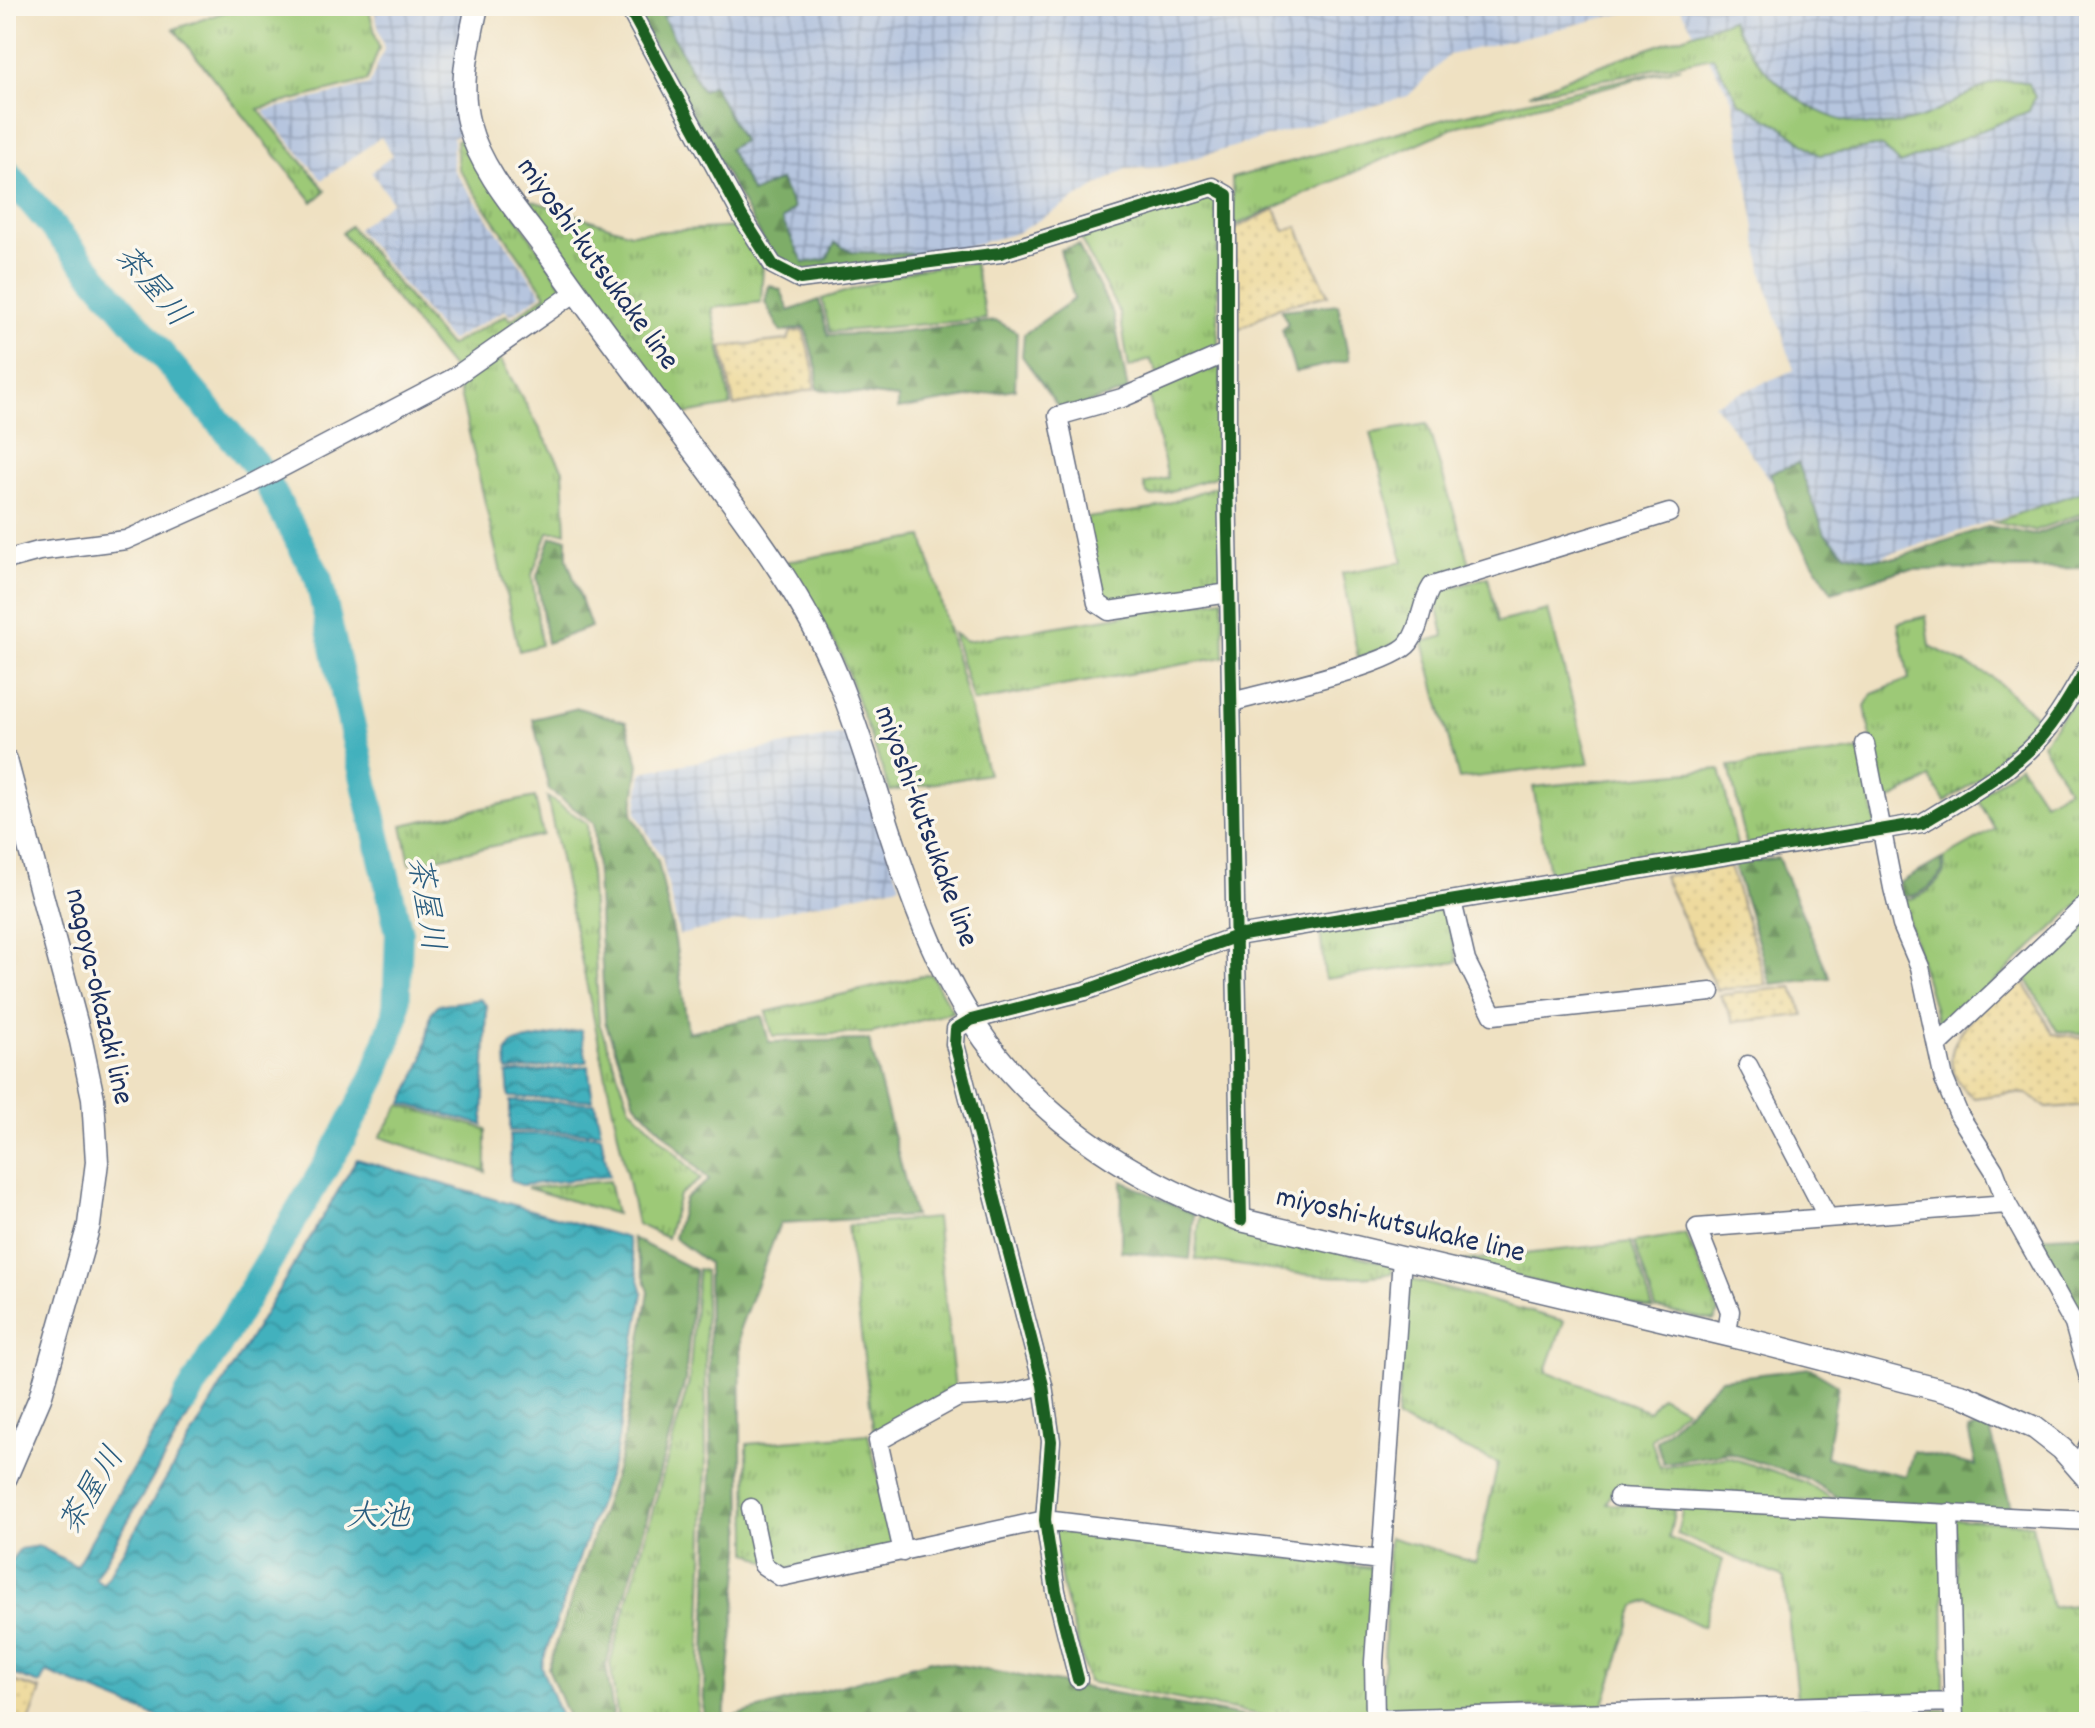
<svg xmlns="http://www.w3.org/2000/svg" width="2095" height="1728" font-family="Dekko,'Klee One',sans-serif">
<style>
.industrial{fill:url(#industrial-grid)}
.grass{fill:url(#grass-tufts);stroke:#5c7c6a;stroke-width:2}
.forest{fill:url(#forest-firs);stroke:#4c6e63;stroke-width:2}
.sand{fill:url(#sand-dots);stroke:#84847e;stroke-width:2}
.water{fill:url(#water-waves);stroke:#2e708e;stroke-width:2}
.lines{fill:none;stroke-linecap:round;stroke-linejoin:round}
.river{stroke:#42b1bd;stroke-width:28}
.minor-casing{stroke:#656d81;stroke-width:21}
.major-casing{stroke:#656d81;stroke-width:25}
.minor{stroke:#fff;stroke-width:18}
.major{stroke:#fff;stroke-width:22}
.cycleway-casing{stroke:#fbf7ec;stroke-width:17}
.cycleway{stroke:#1b5e20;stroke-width:12}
.labels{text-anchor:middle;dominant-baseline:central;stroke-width:7;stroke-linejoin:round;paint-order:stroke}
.street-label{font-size:30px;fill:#1b2f5e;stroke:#fbf7ec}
.water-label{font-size:32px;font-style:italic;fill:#295c7f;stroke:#fbf7ec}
</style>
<defs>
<pattern id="industrial-grid" width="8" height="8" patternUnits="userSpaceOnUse" patternTransform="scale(2)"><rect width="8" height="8" fill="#b6c5de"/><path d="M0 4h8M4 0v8" fill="none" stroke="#93a0b7"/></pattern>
<pattern id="grass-tufts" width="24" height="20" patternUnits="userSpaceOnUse" patternTransform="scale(2)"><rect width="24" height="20" fill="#9dc977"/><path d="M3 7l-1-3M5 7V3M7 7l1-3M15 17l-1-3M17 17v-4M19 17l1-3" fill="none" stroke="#7fa465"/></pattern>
<pattern id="forest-firs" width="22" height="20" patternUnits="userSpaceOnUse" patternTransform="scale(2)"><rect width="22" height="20" fill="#7ead68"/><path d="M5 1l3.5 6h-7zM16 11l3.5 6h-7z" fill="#668d59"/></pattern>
<pattern id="sand-dots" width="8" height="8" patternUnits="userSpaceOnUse" patternTransform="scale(2)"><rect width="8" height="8" fill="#eeda9e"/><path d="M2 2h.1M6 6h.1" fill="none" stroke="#ccbb8a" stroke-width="1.8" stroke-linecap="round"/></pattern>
<pattern id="water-waves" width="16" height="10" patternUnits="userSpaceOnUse" patternTransform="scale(2)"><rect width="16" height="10" fill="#42b1bd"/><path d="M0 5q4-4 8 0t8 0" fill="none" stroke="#36909d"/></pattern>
</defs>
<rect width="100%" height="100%" fill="#fbf7ec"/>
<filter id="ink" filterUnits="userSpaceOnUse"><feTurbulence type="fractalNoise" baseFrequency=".0125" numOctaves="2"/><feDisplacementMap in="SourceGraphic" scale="16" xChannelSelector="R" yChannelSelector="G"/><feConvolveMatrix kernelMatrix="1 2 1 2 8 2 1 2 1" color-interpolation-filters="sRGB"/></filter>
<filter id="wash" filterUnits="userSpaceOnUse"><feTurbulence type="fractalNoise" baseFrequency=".006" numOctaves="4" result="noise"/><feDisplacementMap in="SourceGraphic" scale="32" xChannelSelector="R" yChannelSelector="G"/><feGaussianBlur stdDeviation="1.8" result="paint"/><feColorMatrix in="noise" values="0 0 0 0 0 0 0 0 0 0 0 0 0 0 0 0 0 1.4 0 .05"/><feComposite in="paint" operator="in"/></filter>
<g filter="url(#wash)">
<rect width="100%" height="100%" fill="#efe1c2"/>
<!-- industrial -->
<path class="industrial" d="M373,6H468L463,134L453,137V169L542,294L511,315L506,310L450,341L357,229L392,201L371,172L393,155L381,137L322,180L263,111L369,85L384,49Z
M655,6H1653L1449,55L1408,96L1164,167L1126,169L1017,233L933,256L796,283Z
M1679,6H2089V489L1838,571L1714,404L1794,370L1763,275L1733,101Z
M849,733L900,885L679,935L662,858L636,813L642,772Z"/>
<!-- grass -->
<path class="grass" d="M242,6H368L379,48L367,81L258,109L326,191L313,202L174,29Z
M1731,20C1769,91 1836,145 1921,118C1957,107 1990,69 2029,84L2035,97L2029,111L1900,164L1882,146L1819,155L1782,127L1739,102L1713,57L1529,94L1586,70Z
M1681,67L1455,127L1234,226L1232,178L1452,117Z
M465,138L566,291L454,371L342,233L350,226L449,346L506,315L511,320L546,295L458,168L456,140Z
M1212,195L1218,200V348L1158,375L1150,359L1129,368L1120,314L1079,236Z
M521,197L630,233L738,227L763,265L761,302L712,308L731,406L680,415Z
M974,263L986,319L830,332L822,299L917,269Z
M498,355L563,470L566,532H548L532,575L541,645L519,651L458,385Z
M1221,362V475L1153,497L1147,494L1144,484L1168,478L1148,393Z
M1427,424L1471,567L1429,579L1403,641L1358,658L1342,573L1403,562L1371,433Z
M1222,484L1223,589L1111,606L1102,600L1085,518L1152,509Z
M2089,489V511L2033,531L1994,522Z
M923,537L988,774L890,791L841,654L786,562Z
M1488,577L1498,622L1548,610L1589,763L1459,779L1423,642L1444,636L1435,593Z
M1223,599L1224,657L973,702L953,633L966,641Z
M1926,616L1930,646L1992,677L2044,723L2027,745L1945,802L1930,778L1883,804L1865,706L1872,694L1909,679L1898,623Z
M2089,679V894L1941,1032L1902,899C1923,900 1933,887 1945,873L1944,858L1995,829L1977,798L2020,765L2044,802L2068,789L2042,744Z
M1861,750L1876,827L1747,847L1729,766Z
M1720,769L1737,846L1550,878L1533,787Z
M535,797L543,835L410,864L402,825Z
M547,797L587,823L599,1023L630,1107L701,1179L679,1195L667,1238L637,1224Z
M1445,909L1458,962L1325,979L1320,931Z
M2089,912V1034L2057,1031L2022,971Z
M931,974L953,1012L872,1033L773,1036L766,1012Z
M400,1105L486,1129V1172L380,1137Z
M609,1181L616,1214L527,1188Z
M1200,1215L1392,1265V1273C1338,1285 1252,1266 1195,1259Z
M936,1218L955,1389L874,1435L847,1226Z
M1686,1234L1719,1312L1714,1321L1656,1309L1634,1242Z
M1631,1242L1653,1309L1452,1262Z
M698,1269L705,1271L706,1468L698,1722H614L617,1714L610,1663L689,1382Z
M1406,1278L1564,1321L1546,1371L1649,1411L1661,1396L1685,1409L1651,1439L1660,1467L1728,1457L1804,1482L1840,1503L1613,1490L1607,1504L1675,1507L1669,1538L1723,1560L1703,1627L1649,1601L1635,1606L1604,1705L1382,1712L1389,1537L1476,1562L1498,1463L1397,1419Z
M868,1434L895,1548L781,1570L748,1552L747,1444Z
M1683,1507L1943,1520L1944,1694L1797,1697L1784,1578L1677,1534Z
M1955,1519L2032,1524L2052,1607L2089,1604V1722H1960Z
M1053,1530L1373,1568L1370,1722H1297L1088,1682L1063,1590Z
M1946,1710L1947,1722H1862V1713Z"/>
<!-- forest -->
<path class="forest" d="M632,6H682L663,17L702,91L713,85L742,141L729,149L752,193L780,180L794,208L782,220L804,263L827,259L835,243L852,252L926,254L801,275L775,261Z
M1078,245L1114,316L1128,391L1061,411L1022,356L1024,334L1074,299L1060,250Z
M769,285L781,290L789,311L819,300L828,335L886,333L997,321L1017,332L1015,389L898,409V398L817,389V369L805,327L781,332L765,302Z
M1338,304L1349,360L1295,372L1282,329L1288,324L1281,310Z
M1798,463L1825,534L1845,553L1869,558H1897L1989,526L2033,535L2089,514V568L1903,570L1832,592L1788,523L1770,473Z
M551,537L567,538V559L591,627L547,643L537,576Z
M578,708L626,722L639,764L632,814L658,861L675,940L688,1032L762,1016L769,1042L869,1040L914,1216L780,1223L740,1328L742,1541L724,1719L931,1660L1275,1722H703L711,1468L708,1263L674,1238L685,1198L709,1180L635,1103L605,1022L594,823L549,790L533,719Z
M1777,858H1778L1830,978L1771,984L1734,864Z
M1942,859L1943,872C1931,886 1921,898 1902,896L1899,883Z
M1122,1181L1194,1214L1190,1259L1121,1251Z
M2089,1234V1359L2033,1237Z
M632,1238L695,1270L685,1381L606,1665L613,1714L609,1722H570L548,1668L620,1458L649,1292Z
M1810,1368L1838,1385L1826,1457L1906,1476L1913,1451L1976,1466L1968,1430L1989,1426L2012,1511L1845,1502L1806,1478L1729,1453L1663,1463L1656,1441L1721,1379Z"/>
<!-- sand -->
<path class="sand" d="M1275,209L1285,231L1297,226L1328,295L1279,307L1231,334L1234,229Z
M803,330L814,370V389L734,406L722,347L788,340L791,332Z
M1730,866L1767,985L1717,990L1663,876Z
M2020,975L2053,1034L2089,1038V1105L2047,1108L2027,1094L2011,1093L1974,1098C1915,1052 1985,1006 2020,975Z
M1792,987L1804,1015L1734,1022L1720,995Z
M6,1679L41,1690L29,1722H6Z"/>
<!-- water -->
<path class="water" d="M480,999L487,1006L483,1125L403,1103L423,1059L431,1013L438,1005Z
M581,1030L587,1062L507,1071L506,1053L513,1043Z
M588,1066L593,1100L509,1097L507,1074Z
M510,1101L595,1103L601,1132L510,1131Z
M510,1134L601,1135L609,1176L522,1185L510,1181Z
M357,1159L627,1238L643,1293L615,1457L541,1666L563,1722H170L46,1672L40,1684L6,1672V1593L12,1585L8,1564L20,1549L39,1546L76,1566L195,1362L213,1374L95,1578L103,1584Z"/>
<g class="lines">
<!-- river -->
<path class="river" d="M6,172L261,471L318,577L399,933L396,1014L375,1075L342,1139L186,1399"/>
</g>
</g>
<g filter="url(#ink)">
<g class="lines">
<!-- minor casing -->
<g class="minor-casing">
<path id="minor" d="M628,6L743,218L773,265L800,279L1000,253L1213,187L1227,195V478L1241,1220
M1226,353L1122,398L1058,416L1097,603L1109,611L1229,593
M6,560L39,551L126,540L245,487L453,378L576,292
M1232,702C1264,693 1393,665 1409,643C1422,626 1420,604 1432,586L1669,513
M1865,744L1893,888L1902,925L1920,967L1944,1079L1959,1115L1994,1170L2007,1204L2074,1324L2089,1378
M1452,901L1466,961L1493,1015L1711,992
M1939,1044L2089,902
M1748,1065L1827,1216
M1402,1258L1374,1662L1375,1719L1953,1702
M1727,1335L1730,1311L1697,1228L2007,1204
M2079,1467L2089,1444
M1618,1497L2089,1521
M751,1508L763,1565L781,1577L1045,1520L1380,1560
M1949,1513L1954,1722
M903,1552L878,1441L958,1397L1007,1394L1043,1385
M1078,1679L1056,1591L1045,1520L1051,1441L1043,1385L955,1044L956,1029L971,1020L1085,991L1237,936L1922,823C1959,801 1998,779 2029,750C2054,727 2072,693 2089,664"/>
</g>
<!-- major casing -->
<g class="major-casing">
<path id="major" d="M477,6C469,45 458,85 469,125C482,174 523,217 552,258C601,328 653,396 704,464C753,530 804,597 836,674C890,806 912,961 1010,1071C1073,1142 1153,1188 1241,1220L1753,1341L1964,1396L2035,1428L2062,1449L2089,1480
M6,760L81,1041L93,1098L97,1162L89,1225L40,1398L6,1477"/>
</g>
<!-- minor -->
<use href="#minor" class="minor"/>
<!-- major -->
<use href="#major" class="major"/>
<!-- cycleway casing -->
<g class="cycleway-casing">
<path id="cycleway" d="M628,6L743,218L773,265L800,279L1000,253L1213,187L1227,195V478L1241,1220
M1078,1679L1056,1591L1045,1520L1051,1441L1043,1385L955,1044L956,1029L971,1020L1085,991L1237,936L1922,823C1959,801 1998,779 2029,750C2054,727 2072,693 2089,664"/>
</g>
<!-- cycleway -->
<use href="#cycleway" class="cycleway"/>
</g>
</g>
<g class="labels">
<!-- street labels -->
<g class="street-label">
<text transform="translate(596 265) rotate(54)">miyoshi-kutsukake line</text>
<text transform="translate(924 827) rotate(70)">miyoshi-kutsukake line</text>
<text transform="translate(97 997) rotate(77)">nagoya-okazaki line</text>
<text transform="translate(1400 1227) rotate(13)">miyoshi-kutsukake line</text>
</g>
<!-- water labels -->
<g class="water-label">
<text transform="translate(150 288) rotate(50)">茶屋川</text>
<text transform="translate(423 904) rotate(81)">茶屋川</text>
<text transform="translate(94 1492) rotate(-59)">茶屋川</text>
<text x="378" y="1519">大池</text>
</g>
</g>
<!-- margin -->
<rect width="2095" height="1728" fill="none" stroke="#fbf7ec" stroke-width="32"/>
</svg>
